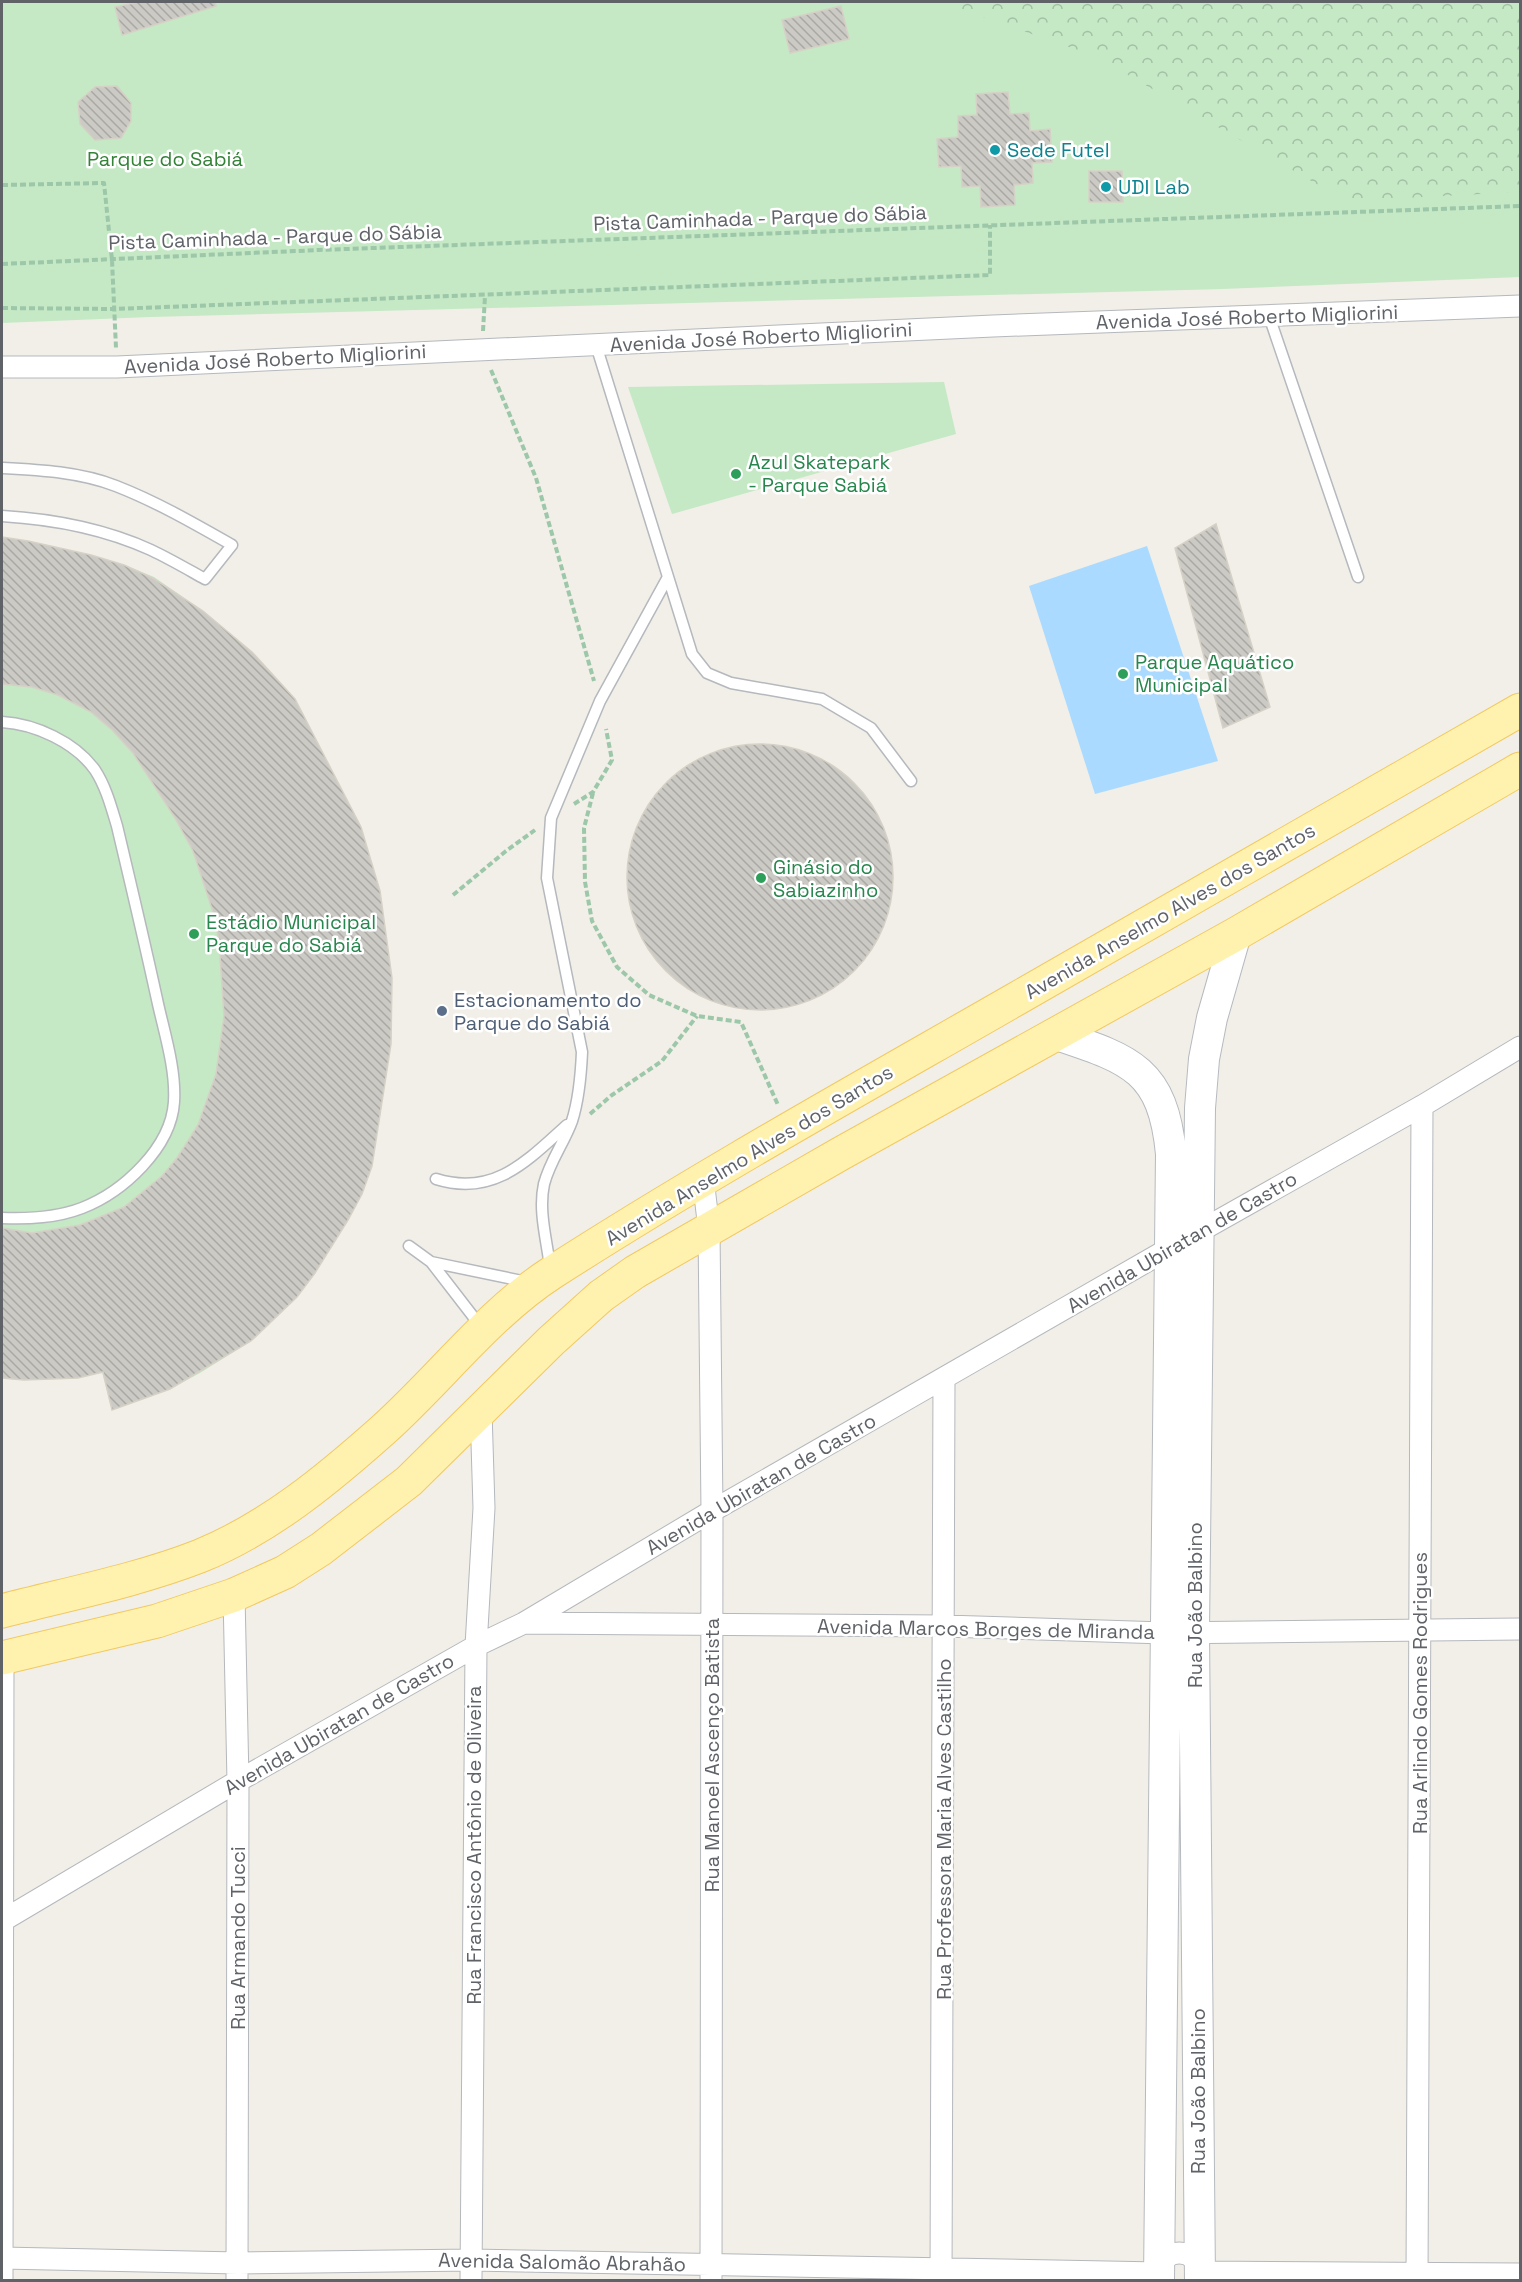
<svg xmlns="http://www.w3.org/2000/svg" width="1522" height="2282" font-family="'Space Grotesk',sans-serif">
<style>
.green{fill:#c5e8c5}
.forest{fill:url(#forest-crowns)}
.water{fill:#aadaff}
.building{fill:url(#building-back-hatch);stroke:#d6d1c6;stroke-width:1.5}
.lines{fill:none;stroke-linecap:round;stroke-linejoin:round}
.service-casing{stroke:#b5b8bc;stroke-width:13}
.minor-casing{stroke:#b5b8bc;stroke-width:23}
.secondary-casing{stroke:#b6babf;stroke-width:32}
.primary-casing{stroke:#f2c960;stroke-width:35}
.path{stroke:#9cc7a9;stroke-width:4;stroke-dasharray:6 3;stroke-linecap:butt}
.service{stroke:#fff;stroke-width:10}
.minor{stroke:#fff;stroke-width:21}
.secondary{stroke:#fff;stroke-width:30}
.primary{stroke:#fff2af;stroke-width:33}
.culture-dot{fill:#0f9aa8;stroke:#fff;stroke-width:2}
.leisure-dot{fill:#2e9e5b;stroke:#fff;stroke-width:2}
.service-dot{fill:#5c6f8a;stroke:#fff;stroke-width:2}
.labels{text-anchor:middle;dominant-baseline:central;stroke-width:5;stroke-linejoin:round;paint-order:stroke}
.culture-label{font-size:20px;fill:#0d838f;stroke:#fff;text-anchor:start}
.park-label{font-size:20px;fill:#348238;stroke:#fff}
.street-label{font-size:20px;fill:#5f6368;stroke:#fff}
.leisure-label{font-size:20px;fill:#27864d;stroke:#fff;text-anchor:start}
.service-label{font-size:20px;fill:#4e5e75;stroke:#fff;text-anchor:start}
</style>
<defs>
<pattern id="forest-crowns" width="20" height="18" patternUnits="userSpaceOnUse" patternTransform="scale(1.5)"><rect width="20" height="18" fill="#c5e8c5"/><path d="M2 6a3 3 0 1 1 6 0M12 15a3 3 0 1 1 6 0" fill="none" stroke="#a3c0a4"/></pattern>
<pattern id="building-back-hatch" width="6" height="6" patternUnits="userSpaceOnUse" patternTransform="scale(1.5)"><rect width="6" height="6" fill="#cccac5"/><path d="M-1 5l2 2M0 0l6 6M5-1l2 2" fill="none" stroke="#a9a8a4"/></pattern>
</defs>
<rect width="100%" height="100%" fill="#f1efe8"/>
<!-- green -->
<path class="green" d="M2,2H1520V277L1222,289L150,317L2,323Z
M944,382L956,434L672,514L628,387Z
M2,537L28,541L91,555L124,565L154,577L203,611L252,652L295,699L361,827L380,891L392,978L391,1044L372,1166L362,1194L348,1220L315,1273L297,1297L251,1341L200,1373L170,1389L112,1410L102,1372C69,1380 35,1381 2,1378Z"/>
<!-- forest -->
<path class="forest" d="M940,2H1520V192L1346,201L1097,57Z"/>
<!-- water -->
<path class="water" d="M1147,546L1218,761L1095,794L1029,586Z"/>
<!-- building -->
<path class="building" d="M138,2H215L216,6L122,35L115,7Z
M841,6L849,39L790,53L782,20Z
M117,86L131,103V121L121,138L95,140L80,124L78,102L95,87Z
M1008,92L1010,114L1029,113L1030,131L1050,129L1052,162L1032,163L1033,183L1014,185L1015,205L981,207L980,186L962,187L961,166L939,167L937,139L958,137V116L977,115L976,94Z
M1089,171H1122L1123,202H1089Z
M1216,524L1270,707L1223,728L1175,548Z
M2,537L28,541L91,555L124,565L153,578L203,611L252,652L295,699L361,827L380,891L392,978L391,1044L372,1166L362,1194L348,1220L315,1273L297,1297L251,1341L170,1389L112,1410L103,1372L78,1378L24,1380L2,1378V1228L32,1233L80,1225L124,1207L162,1176L177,1158L198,1125L216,1074L224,1016L219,941L213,912L193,851L175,818L133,753L112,730L91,712L58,695L32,687L2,684Z
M627 877a133 133 0 1 1 266 0a133 133 0 1 1-266 0Z"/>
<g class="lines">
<!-- service casing -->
<g class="service-casing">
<path id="service" d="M1269,316L1358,577
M596,345L692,654L707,673L731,683L822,699L871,728L911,781
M2,468C40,470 80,472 116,486C157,502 195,524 232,545L205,579C187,569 170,559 151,550C105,529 52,519 2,516
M2,722C35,724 75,742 95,770C106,787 111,806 117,826C131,885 145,944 158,1004C165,1035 176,1070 174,1102C171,1148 123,1192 82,1208C56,1218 29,1219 2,1218
M436,1179C494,1197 527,1161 567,1125
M409,1246L431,1262L482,1328
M431,1262L527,1282
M550,1267C547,1241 538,1211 544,1184C550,1161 564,1143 572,1121C579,1099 581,1075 582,1052L547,878L551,818L600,701L668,577"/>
</g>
<!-- minor casing -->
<g class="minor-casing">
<path id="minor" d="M2,367H117L993,326L1520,306
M703,1179L709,1229L712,1511L711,2280
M234,1595L238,1781L237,2280
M525,1623L945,1626L1164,1633L1520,1629
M2,1921L238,1781L476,1646L524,1623L712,1511L1170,1248L1422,1106L1520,1047
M2,2258L238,2263L472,2260L1159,2273
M1200,2272L1520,2274
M1159,2274C1160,2246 1199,2246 1199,2274
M2,2280L3,1657
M471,2280L476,1646L484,1508L481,1411
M941,2280L944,1378
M1417,2280L1422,1106"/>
</g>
<!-- secondary casing -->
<g class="secondary-casing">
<path id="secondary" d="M1054,1034C1129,1059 1163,1068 1171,1154L1159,2280
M1200,2280L1194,1632L1200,1108L1204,1059L1212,1018L1236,934"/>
</g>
<!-- primary casing -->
<g class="primary-casing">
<path id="primary" d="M2,1611C67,1594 136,1581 200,1556C269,1528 328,1479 383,1430C441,1378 488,1314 553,1272C704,1175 861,1088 1016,999C1185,903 1352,806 1520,710
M2,1658L157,1621L234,1595L285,1572L321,1549L409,1481L551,1341L601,1296L635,1272L840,1154L1236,934L1520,769"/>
</g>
<!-- path -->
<path class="path" d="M2,185L104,183L112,260L116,348
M2,264L319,250L1520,206
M2,308L114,309L990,275V225
M483,331L485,296
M491,370L536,478L594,681
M593,793L584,828L585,882L592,921L617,967L649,995L697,1016L741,1022L778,1105
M574,804L593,792L612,760L606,729
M453,895L506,851L535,830
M590,1114L612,1095L662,1061L697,1016"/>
<!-- service -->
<use href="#service" class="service"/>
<!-- minor -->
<use href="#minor" class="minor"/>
<!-- secondary -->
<use href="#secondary" class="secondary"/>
<!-- primary -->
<use href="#primary" class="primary"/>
</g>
<!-- markers -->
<g class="culture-dot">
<circle cx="995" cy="150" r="6"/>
<circle cx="1106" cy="187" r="6"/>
</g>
<g class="leisure-dot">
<circle cx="736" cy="474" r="6"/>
<circle cx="1123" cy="674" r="6"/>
<circle cx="761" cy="878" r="6"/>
<circle cx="194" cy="934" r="6"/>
</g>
<circle class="service-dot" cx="442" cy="1011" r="6"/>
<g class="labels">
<!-- culture labels -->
<g class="culture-label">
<text x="1007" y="150">Sede Futel</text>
<text x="1118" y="187">UDI Lab</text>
</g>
<!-- park labels -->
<g class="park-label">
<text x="165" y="159">Parque do Sabiá</text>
</g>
<!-- street labels -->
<g class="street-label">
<text transform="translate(760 218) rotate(-2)">Pista Caminhada - Parque do Sábia</text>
<text transform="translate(275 237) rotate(-2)">Pista Caminhada - Parque do Sábia</text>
<text transform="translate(1247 317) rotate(-2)">Avenida José Roberto Migliorini</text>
<text transform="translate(761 337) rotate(-3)">Avenida José Roberto Migliorini</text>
<text transform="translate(275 359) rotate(-3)">Avenida José Roberto Migliorini</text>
<text transform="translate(1170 911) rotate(-30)">Avenida Anselmo Alves dos Santos</text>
<text transform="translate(749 1155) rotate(-31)">Avenida Anselmo Alves dos Santos</text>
<text transform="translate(1182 1242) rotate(-30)">Avenida Ubiratan de Castro</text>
<text transform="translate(761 1484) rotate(-30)">Avenida Ubiratan de Castro</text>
<text transform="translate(1195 1605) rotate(-90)">Rua João Balbino</text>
<text transform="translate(986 1629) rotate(1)">Avenida Marcos Borges de Miranda</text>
<text transform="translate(1420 1693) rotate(-90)">Rua Arlindo Gomes Rodrigues</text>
<text transform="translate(339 1724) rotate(-30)">Avenida Ubiratan de Castro</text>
<text transform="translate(712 1755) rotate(-90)">Rua Manoel Ascenço Batista</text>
<text transform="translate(944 1829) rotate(-90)">Rua Professora Maria Alves Castilho</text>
<text transform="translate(474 1845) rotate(-90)">Rua Francisco Antônio de Oliveira</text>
<text transform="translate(238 1938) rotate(-90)">Rua Armando Tucci</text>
<text transform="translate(1198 2091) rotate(-90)">Rua João Balbino</text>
<text transform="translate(562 2262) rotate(1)">Avenida Salomão Abrahão</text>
</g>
<!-- leisure labels -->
<g class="leisure-label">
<text x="748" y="462">Azul Skatepark<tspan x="748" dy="23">- Parque Sabiá</tspan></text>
<text x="1135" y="662">Parque Aquático<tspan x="1135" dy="23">Municipal</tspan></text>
<text x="773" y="867">Ginásio do<tspan x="773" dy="23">Sabiazinho</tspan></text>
<text x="206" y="922">Estádio Municipal<tspan x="206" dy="23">Parque do Sabiá</tspan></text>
</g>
<!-- service labels -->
<g class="service-label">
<text x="454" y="1000">Estacionamento do<tspan x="454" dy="23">Parque do Sabiá</tspan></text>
</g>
</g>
<!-- border -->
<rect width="1522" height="2282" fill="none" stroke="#5f6368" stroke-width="6"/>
</svg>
